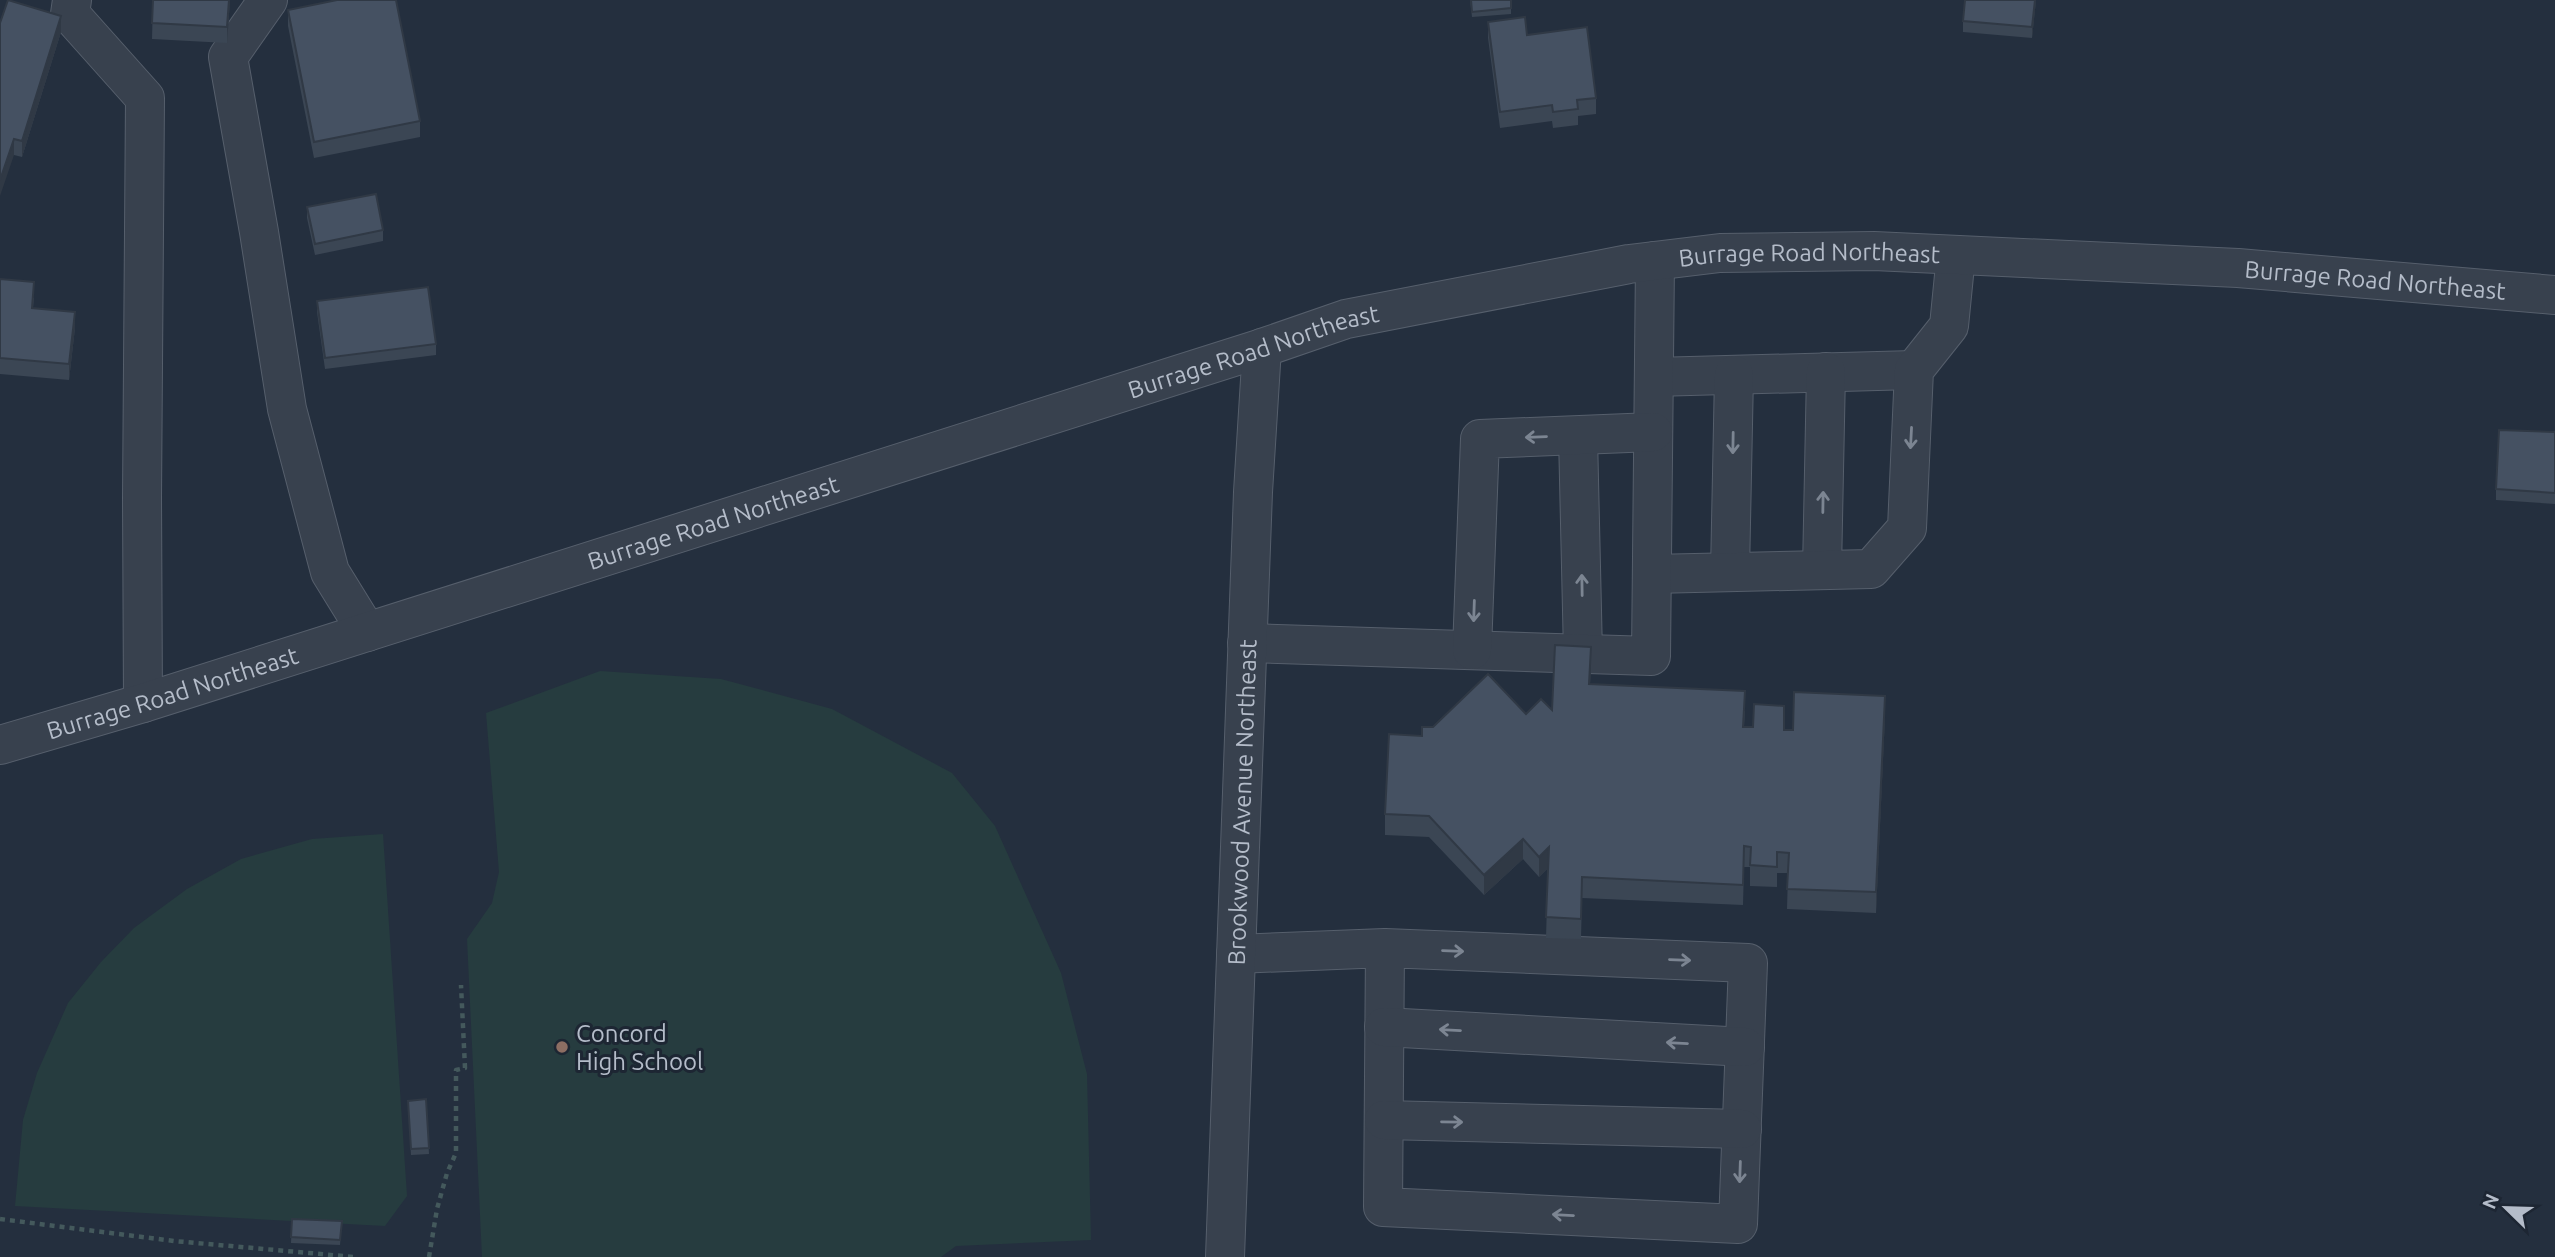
<svg xmlns="http://www.w3.org/2000/svg" width="2555" height="1257" font-family="Ubuntu,sans-serif">
<style>
.green{fill:#263c3f}
.lines{fill:none;stroke-linecap:round;stroke-linejoin:round}
.minor-casing{stroke:#565f6c;stroke-width:40}
.path{stroke:#44595c;stroke-width:4.5;stroke-dasharray:5 5;stroke-linecap:butt}
.minor{stroke:#38414e;stroke-width:38}
.wall{fill:#3b4654}
.shaded-wall{fill:#303945}
.building{fill:#455162;stroke:#303945;stroke-width:2}
.oneway{stroke:#7c8592}
.education-dot{fill:#8d6e63;stroke:#1d2633;stroke-width:2.5}
.labels{text-anchor:middle;dominant-baseline:central;stroke-width:6;stroke-linejoin:round;paint-order:stroke}
.street-label{font-size:24px;fill:#b4bcc9;stroke:#1d2633}
.poi-label{font-size:24px;fill:#b4bcc9;stroke:#1d2633;text-anchor:start}
</style>
<rect width="100%" height="100%" fill="#242f3e"/>
<!-- green -->
<path class="green" d="M600,671L721,679L832,709L952,773L995,826L1061,973L1087,1074L1091,1240L956,1246L941,1257H482L467,939L492,903L499,872L486,713Z
M383,834L407,1196L385,1226L15,1206L23,1120L37,1073L68,1003L101,962L134,928L187,889L241,859L312,839Z"/>
<g class="lines">
<!-- minor casing -->
<g class="minor-casing">
<g id="minor">
<path d="M72,0L70,14L145,98L142,498L143,703"/>
<path d="M268,0L228,57L259,232L287,409L330,572L367,632"/>
<path d="M1654,377L1914,370"/>
<path d="M1578,436L1583,654"/>
<path d="M1822,570L1826,372"/>
<path d="M1730,572L1734,375"/>
<path d="M1652,574L1871,569L1907,528L1914,370L1949,326L1956,255"/>
<path d="M1247,643L1651,656L1655,261"/>
<path d="M1472,650L1480,439L1653,432"/>
<path id="s1" d="M0,745L143,703L1262,348L1346,319L1629,264L1720,253L1874,251L2238,268L2555,295"/>
<path d="M1236,954L1385,948L1748,963L1738,1224L1383,1207L1385,948"/>
<path d="M1384,1027L1745,1047"/>
<path d="M1384,1120L1742,1129"/>
<path id="s2" d="M1225,1257L1253,492L1262,348"/>
</g>
</g>
<!-- path -->
<path class="path" d="M0,1219L174,1241L354,1257
M429,1257L437,1209L447,1173L456,1153V1070L465,1068L461,985"/>
<!-- minor -->
<use href="#minor" class="minor"/>
</g>
<!-- wall -->
<path class="wall" d="M153,0H230L227,43L152,39Z
M1470,0H1511V14L1472,17Z
M2036,0L2032,38L1963,32V21Z
M288,10L420,121V137L314,158L288,26Z
M1488,22L1527,35L1596,98V114L1578,116V125L1553,128L1552,121L1500,128L1488,38Z
M0,23L61,32L22,157L14,155Z
M307,207L383,230V241L315,255L307,218Z
M0,279L34,298L33,308L75,328L69,380L0,374Z
M317,301L436,344V355L325,369L317,312Z
M2555,432V504L2496,500V489Z
M1591,667L1590,684L1745,711L1744,727L1793,730L1885,716L1876,913L1787,909L1788,873H1777V887L1750,886V867H1744L1743,905L1582,898L1581,939L1546,938L1548,868L1539,877L1523,859L1484,895L1429,837L1385,835V814L1422,736L1433,727L1552,710Z
M426,1099L429,1154L411,1155L408,1101Z
M292,1219L342,1221L340,1245L291,1243Z"/>
<!-- shaded-wall -->
<path class="shaded-wall" d="M229,0H230L227,43V27Z
M2035,0H2036L2032,38V27Z
M61,16V32L22,157V141Z
M14,139V155L0,196V180Z
M75,312V328L69,380V364Z
M1591,647V667L1589,704V684Z
M1885,696V716L1876,913V892Z
M1523,839V859L1484,895V875Z
M1549,847V867L1539,877V857Z"/>
<!-- building -->
<path class="building" d="M8,0L61,16L22,141L14,139L0,180V23Z
M153,0H229L227,27L152,23Z
M337,0H396L420,121L314,142L288,10Z
M1471,0H1511V8L1472,12Z
M1965,0H2035L2032,27L1963,21Z
M1525,17L1527,35L1587,27L1596,98L1577,100L1578,109L1553,112L1552,105L1500,112L1488,22Z
M376,194L383,230L315,244L307,207Z
M0,279L34,282L32,308L75,312L69,364L0,358Z
M428,287L436,344L325,358L317,301Z
M2499,430L2555,432V493L2496,489Z
M1555,645L1591,647L1589,684L1745,691L1743,727H1753L1754,704L1784,706V730H1793L1794,692L1885,696L1876,892L1787,889L1789,853L1777,852V867L1750,865L1751,847L1744,846L1743,885L1582,877L1581,919L1546,917L1549,847L1539,857L1523,839L1484,875L1429,816L1385,814L1389,734L1422,736V727H1433L1488,674L1526,714L1541,699L1552,710Z
M426,1099L429,1148L411,1149L408,1101Z
M292,1219L342,1221L340,1240L291,1237Z"/>
<!-- one-way arrows -->
<defs><path id="oneway-shaft" d="M-6 0H5M1.5-3L5.5 0L1.5 3" fill="none" stroke-width="1.6" stroke-linecap="round" stroke-linejoin="round" transform="scale(1.75)"/></defs>
<g class="oneway">
<use href="#oneway-shaft" transform="translate(1536 437) rotate(178)"/>
<use href="#oneway-shaft" transform="translate(1911 438) rotate(93)"/>
<use href="#oneway-shaft" transform="translate(1733 443) rotate(91)"/>
<use href="#oneway-shaft" transform="translate(1823 502) rotate(-89)"/>
<use href="#oneway-shaft" transform="translate(1582 585) rotate(-91)"/>
<use href="#oneway-shaft" transform="translate(1474 611) rotate(92)"/>
<use href="#oneway-shaft" transform="translate(1453 951) rotate(2)"/>
<use href="#oneway-shaft" transform="translate(1680 960) rotate(2)"/>
<use href="#oneway-shaft" transform="translate(1450 1030) rotate(-177)"/>
<use href="#oneway-shaft" transform="translate(1677 1043) rotate(-177)"/>
<use href="#oneway-shaft" transform="translate(1452 1122) rotate(1)"/>
<use href="#oneway-shaft" transform="translate(1740 1172) rotate(92)"/>
<use href="#oneway-shaft" transform="translate(1563 1215) rotate(-177)"/>
</g>
<!-- markers -->
<circle class="education-dot" cx="562" cy="1047" r="7"/>
<g class="labels">
<!-- street labels -->
<g class="street-label">
<text stroke="none"><textPath href="#s1" startOffset="1881">Burrage Road Northeast</textPath></text>
<text stroke="none"><textPath href="#s1" startOffset="2448">Burrage Road Northeast</textPath></text>
<text stroke="none"><textPath href="#s1" startOffset="1314">Burrage Road Northeast</textPath></text>
<text stroke="none"><textPath href="#s1" startOffset="747">Burrage Road Northeast</textPath></text>
<text stroke="none"><textPath href="#s1" startOffset="180">Burrage Road Northeast</textPath></text>
<text stroke="none"><textPath href="#s2" startOffset="455">Brookwood Avenue Northeast</textPath></text>
</g>
<!-- poi labels -->
<g class="poi-label">
<text x="576" y="1033">Concord<tspan x="576" dy="28">High School</tspan></text>
</g>
</g>
<!-- north arrow -->
<g transform="translate(2506 1208) rotate(293)" stroke="#1d2633" stroke-width="5" paint-order="stroke">
<path d="M0-5L12 26L0 18L-12 26Z" fill="#b4bcc9"/>
<text y="-10" font-size="19" font-weight="bold" text-anchor="middle" fill="#b4bcc9">N</text>
</g>
</svg>
